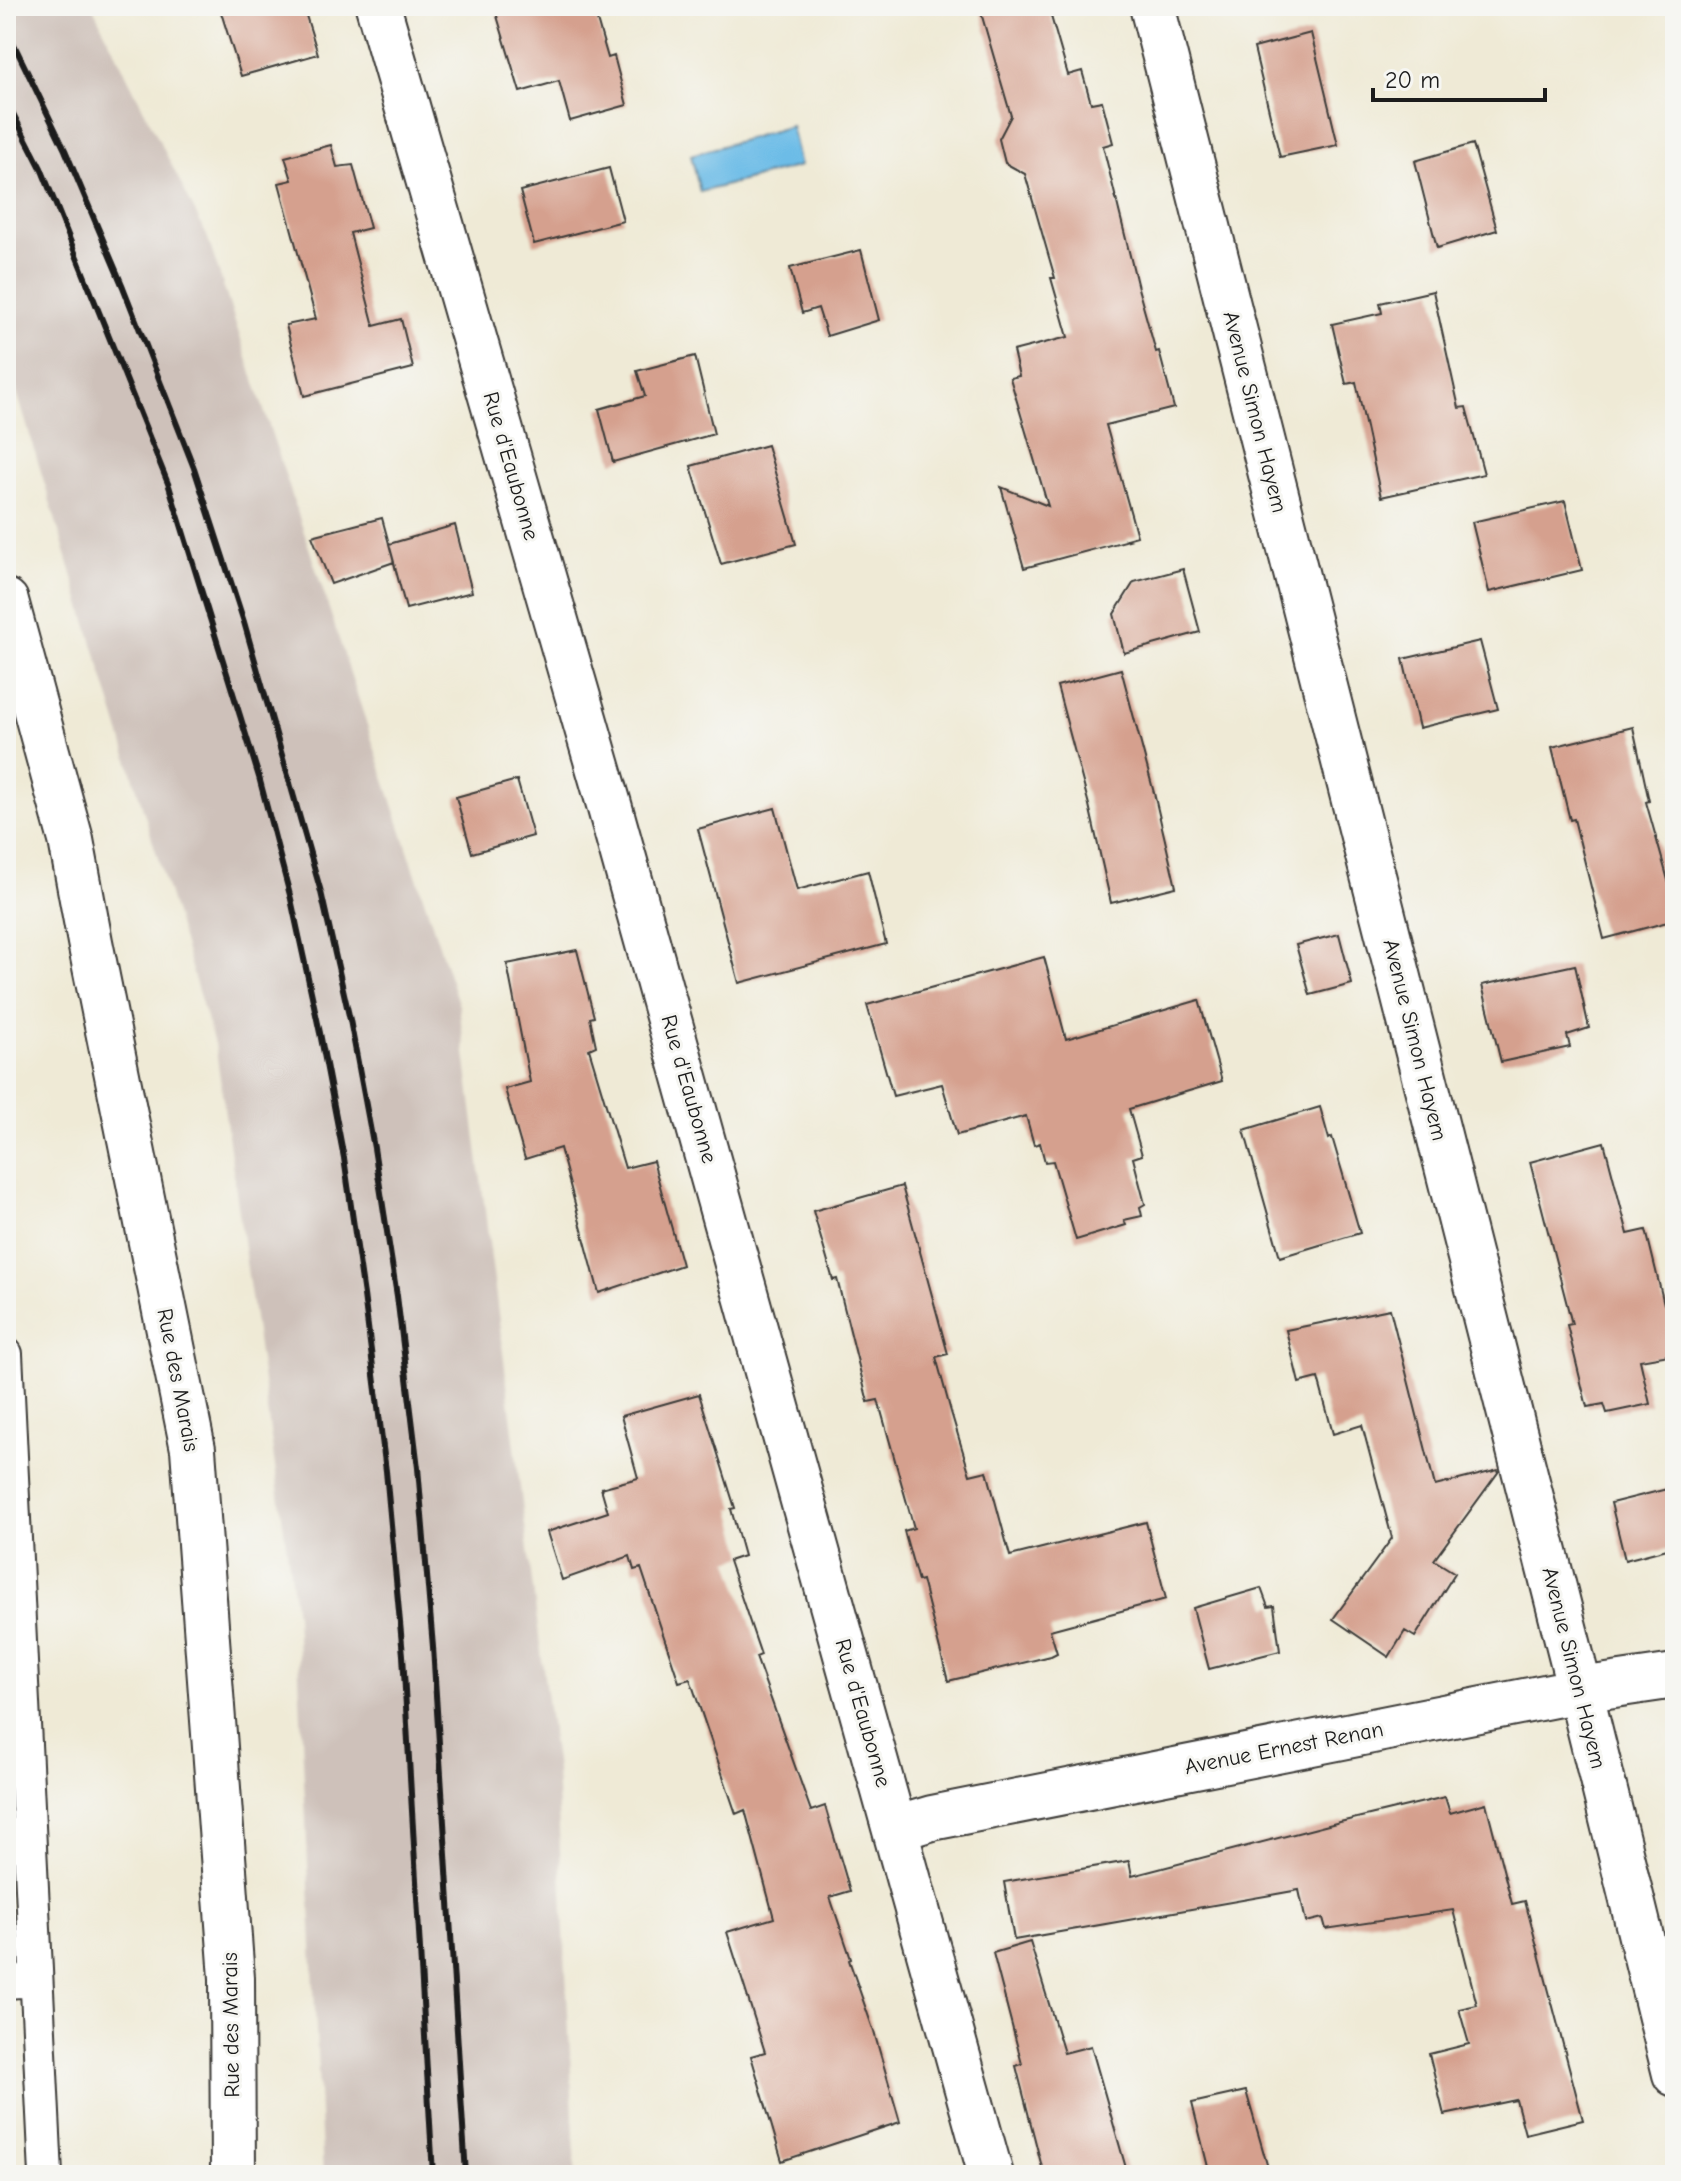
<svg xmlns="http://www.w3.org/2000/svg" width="1681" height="2181" font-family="'Comic Neue',sans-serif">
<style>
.industrial{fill:#cec1ba}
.water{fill:#6cbce7;stroke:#446c82;stroke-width:2}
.building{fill:#d5a08e}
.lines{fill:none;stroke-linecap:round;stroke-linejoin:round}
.service-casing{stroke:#3c3b38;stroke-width:36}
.minor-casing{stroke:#3c3b38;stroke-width:48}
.service{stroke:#fff;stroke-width:32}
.minor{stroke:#fff;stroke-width:44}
.rail{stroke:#1c1c1c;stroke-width:6}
.labels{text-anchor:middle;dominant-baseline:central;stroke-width:6;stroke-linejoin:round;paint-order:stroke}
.street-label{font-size:22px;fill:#1c1c1c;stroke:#f6f6f2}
</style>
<rect width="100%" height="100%" fill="#f6f6f2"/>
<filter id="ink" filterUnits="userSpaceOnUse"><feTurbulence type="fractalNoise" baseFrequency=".0125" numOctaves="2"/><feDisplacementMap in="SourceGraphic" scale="16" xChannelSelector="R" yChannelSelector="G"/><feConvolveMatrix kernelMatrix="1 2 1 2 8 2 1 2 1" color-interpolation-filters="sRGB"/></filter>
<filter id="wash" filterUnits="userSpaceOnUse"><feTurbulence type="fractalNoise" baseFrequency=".006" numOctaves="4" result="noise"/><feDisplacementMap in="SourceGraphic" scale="32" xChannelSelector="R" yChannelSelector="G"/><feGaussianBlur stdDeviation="1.8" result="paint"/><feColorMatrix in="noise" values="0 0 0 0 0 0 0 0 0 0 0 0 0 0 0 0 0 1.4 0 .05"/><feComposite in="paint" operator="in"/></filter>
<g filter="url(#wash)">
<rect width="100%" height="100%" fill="#efead6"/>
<!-- industrial -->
<path class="industrial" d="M6,6H92L207,236L459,1006L556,1770L576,2175H323L296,1614L216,1050L6,356Z"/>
<!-- water -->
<path class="water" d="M791,126L800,166L700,192L691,155Z"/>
<g id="blocks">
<!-- building -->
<path class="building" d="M219,6H303L318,54L241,76Z
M494,6H593L608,58L614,56L627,105L570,121L559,81L520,92Z
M979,6H1048L1068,75L1082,71L1091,103L1102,101L1113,143L1103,146L1138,288L1156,352L1159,351L1174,408L1106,425L1137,536L1126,539L1129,540L1024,568L1001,487L1048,506L1010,378L1019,376L1013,351L1068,337L1051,278H1055L1025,174L1005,163L999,139L1011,116Z
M1311,33L1338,145L1280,157L1254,48Z
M1473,144L1497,230L1437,248L1415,161Z
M331,145L337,167L353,165L370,228L350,233L374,326L401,319L413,368L304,396L286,325L316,319L279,183L292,180L285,157Z
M609,168L623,221L534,244L520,191Z
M861,250L879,320L827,336L818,308L802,313L790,268Z
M1433,291L1459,408L1466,407L1484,474L1381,497L1356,382L1346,384L1332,324L1382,313L1380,303Z
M695,356L714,434L613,462L599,409L645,396L637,371Z
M767,445L796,544L721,564L691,466Z
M1565,501L1582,570L1489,592L1472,522Z
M382,518L394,562L331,584L312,536Z
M455,525L472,592L406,609L389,544Z
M1183,569L1200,632L1124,653L1114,614L1134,582Z
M1480,641L1498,709L1419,728L1403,659Z
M1121,669L1154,793L1176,887L1111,903L1089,805L1057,686Z
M1633,727L1649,801L1646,802L1675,905V920L1604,939L1574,819L1570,820L1552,747Z
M517,780L533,836L472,853L456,797Z
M775,808L797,890L868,871L886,944L739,983L698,829Z
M1339,934L1352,984L1310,995L1296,945Z
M577,950L594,1017L590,1018L596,1046L589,1049L625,1168L653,1161L682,1265L599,1293L560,1148L525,1159L505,1089L530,1082L507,964Z
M1044,957L1066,1039L1199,1000L1222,1081L1129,1109L1142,1155L1133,1158L1145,1204L1140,1207L1142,1216L1124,1220L1126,1225L1076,1240L1053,1161L1045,1162L1040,1143L1034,1145L1026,1116L957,1135L942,1084L893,1096L867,1005Z
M1575,965L1589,1028L1567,1035L1570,1047L1501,1062L1482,985Z
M1320,1107L1329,1139L1332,1137L1360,1233L1280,1257L1244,1130Z
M1604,1142L1628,1234L1646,1230L1664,1304L1675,1301V1354L1640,1360L1650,1404L1607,1413L1604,1404L1587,1407L1567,1325L1572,1324L1530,1162Z
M902,1186L948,1354L936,1357L951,1412L970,1475L987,1471L1010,1556L1146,1522L1166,1599L1050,1630L1057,1653L1051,1656L948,1681L922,1580L918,1581L904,1531L914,1528L878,1400L868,1402L837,1279L833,1280L813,1211Z
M1390,1309L1435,1486L1498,1470L1499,1471L1434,1560L1455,1573L1415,1637L1405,1631L1389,1657L1333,1619L1392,1538L1362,1425L1333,1434L1318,1378L1299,1383L1286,1330Z
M699,1394L735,1508L731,1509L744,1556L729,1561L761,1655L756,1657L811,1811L825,1806L850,1891L830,1897L851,1959L849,1960L874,2032L900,2122L782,2161L751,2056L765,2052L727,1932L774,1918L745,1810L736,1814L690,1679L679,1682L641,1568L634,1570L630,1556L562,1580L547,1532L608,1512L601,1488L638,1478L621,1416Z
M1675,1487V1547L1625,1560L1611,1503Z
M1261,1588L1268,1607L1274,1606L1280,1651L1209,1669L1193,1608Z
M1445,1797L1450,1813L1486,1803L1512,1904L1525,1901L1583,2120L1525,2134L1516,2100L1444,2115L1429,2054L1469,2044L1459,2009L1477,2005L1453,1910L1326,1929L1323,1918L1306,1922L1299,1890L1014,1940L1004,1882L1129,1861L1132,1876L1340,1822Z
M1030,1942L1064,2053L1091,2046L1128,2175H1044L1016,2066L1022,2064L993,1953Z
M1246,2091L1270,2175H1210L1192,2103Z"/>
</g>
</g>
<g filter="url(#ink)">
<use href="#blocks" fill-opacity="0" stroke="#3c3b38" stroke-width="2"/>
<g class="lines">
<!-- service casing -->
<g class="service-casing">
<path id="service" d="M6,1354L46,2175
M6,1982L36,1980"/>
</g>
<!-- minor casing -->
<g class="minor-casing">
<path id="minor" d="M378,6L608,801L991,2175
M1152,6L1580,1690L1675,2074
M6,601L71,840L90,942L193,1449L232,1978L233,2175
M895,1829L932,1818L1580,1690L1675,1676"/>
</g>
<!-- service -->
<use href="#service" class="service"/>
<!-- minor -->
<use href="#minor" class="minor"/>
<!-- rail -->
<path class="rail" d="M6,28L65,150L123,287L194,468L244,622L321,892L350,1020L374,1148L397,1296L418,1468L433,1647L466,2175
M6,100L41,168L169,486L259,777L291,899L320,1033L344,1158L364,1295L386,1471L403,1655L433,2175"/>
</g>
</g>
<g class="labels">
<!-- street labels -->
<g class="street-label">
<text transform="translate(1255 412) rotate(76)">Avenue Simon Hayem</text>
<text transform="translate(511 466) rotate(74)">Rue d'Eaubonne</text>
<text transform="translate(1415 1040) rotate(76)">Avenue Simon Hayem</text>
<text transform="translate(689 1089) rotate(74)">Rue d'Eaubonne</text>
<text transform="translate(178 1380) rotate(79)">Rue des Marais</text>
<text transform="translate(1574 1668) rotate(76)">Avenue Simon Hayem</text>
<text transform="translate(863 1713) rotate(74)">Rue d'Eaubonne</text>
<text transform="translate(1284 1748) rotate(-11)">Avenue Ernest Renan</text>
<text transform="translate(231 2025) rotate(-91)">Rue des Marais</text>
</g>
</g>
<!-- margin -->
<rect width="1681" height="2181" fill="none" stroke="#f6f6f2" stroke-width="32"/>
<!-- scale -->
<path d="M1373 88v12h172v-12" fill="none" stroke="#1c1c1c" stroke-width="4"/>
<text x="1385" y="88" font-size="24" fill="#1c1c1c" stroke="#f6f6f2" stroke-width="6" paint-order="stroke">20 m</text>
</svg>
